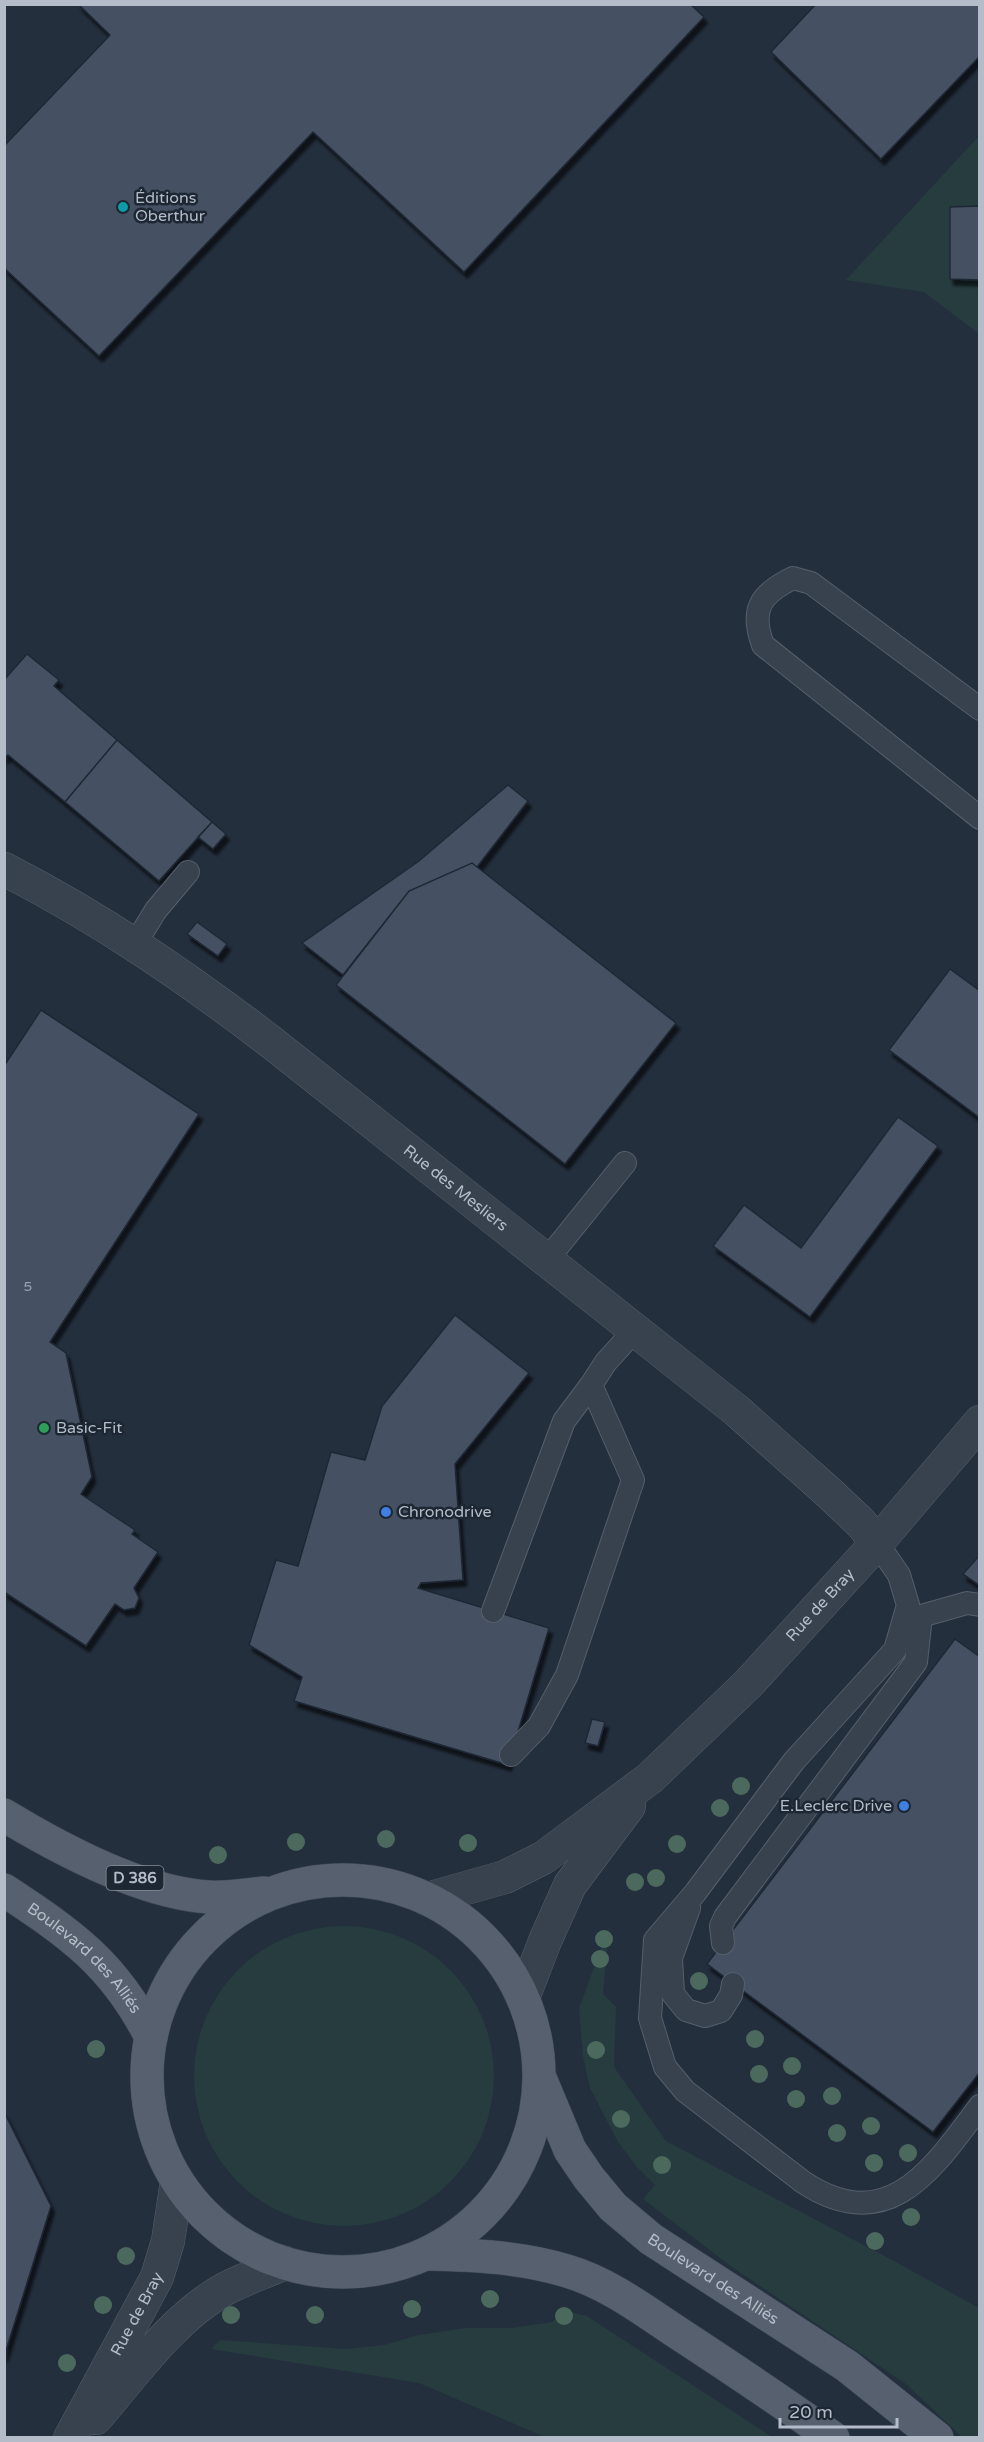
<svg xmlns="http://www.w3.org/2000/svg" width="984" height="2442" font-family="'Varela Round',sans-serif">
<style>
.green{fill:#263c3f}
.building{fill:#455162;stroke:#1f2835;stroke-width:1.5;filter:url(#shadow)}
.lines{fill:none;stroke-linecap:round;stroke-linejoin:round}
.service-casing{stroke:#565f6c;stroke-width:24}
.minor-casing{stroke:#565f6c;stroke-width:34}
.tertiary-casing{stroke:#565f6c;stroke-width:34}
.primary-casing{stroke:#414a57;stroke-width:34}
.service{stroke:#38414e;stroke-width:22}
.minor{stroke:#38414e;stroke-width:33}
.tertiary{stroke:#38414e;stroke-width:33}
.primary{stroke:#56606e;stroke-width:33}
.tree{fill:#4b6a5d}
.culture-dot{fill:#0f9aa8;stroke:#1d2633;stroke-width:2}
.leisure-dot{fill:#2e9e5b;stroke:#1d2633;stroke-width:2}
.shop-dot{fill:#3f7fe0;stroke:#1d2633;stroke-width:2}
.labels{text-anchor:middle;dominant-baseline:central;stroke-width:5;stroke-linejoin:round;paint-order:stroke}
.number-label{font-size:14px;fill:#98a1af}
.shield{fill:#1d2633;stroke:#878f9c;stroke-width:1.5}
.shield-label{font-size:15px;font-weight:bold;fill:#b4bcc9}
.poi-label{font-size:16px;fill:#b4bcc9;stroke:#1d2633;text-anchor:start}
.street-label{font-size:16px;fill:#b4bcc9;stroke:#1d2633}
</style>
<defs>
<filter id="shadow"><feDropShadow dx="3.5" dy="6" stdDeviation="1.5" flood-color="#0009"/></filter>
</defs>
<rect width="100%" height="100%" fill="#242f3e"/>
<!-- green -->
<path class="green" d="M979,136V206L950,207V279L979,280V334L924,292L846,280Z
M194 2076a150 150 0 1 1 300 0a150 150 0 1 1-300 0Z
M609,1927L603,1994L616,2007L614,2067L666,2141L894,2261L979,2308V2437H962L906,2384L732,2267L643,2199L655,2185L637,2167L618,2142L590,2088L583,2056L579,2008Z
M566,2311L587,2316L772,2437H545L419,2383L211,2349L220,2340L346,2349L384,2345L419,2335L466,2328H512L552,2322Z"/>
<!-- building -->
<path class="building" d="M78,4H690L704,17L464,272L313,132L99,356L4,268V146L110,35Z
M816,4H980V56L881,159L771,52Z
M980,206V280L950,279V207Z
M27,654L59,680L54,686L117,740L65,802L8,755L4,758V680Z
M117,740L212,822L159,881L65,802Z
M508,785L528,801L477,867L472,863L409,891L343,975L302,943L419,861Z
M212,822L226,834L213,849L198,837Z
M472,863L676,1023L565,1164L336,985L409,891Z
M197,922L227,944L218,956L187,934Z
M950,969L980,991V1118L889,1050Z
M41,1010L199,1114L50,1342L66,1353L92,1477L81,1494L135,1530L132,1534L158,1552L134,1588L139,1598L135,1608L124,1610L115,1604L86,1646L4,1592V1066Z
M898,1117L938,1146L810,1317L713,1246L744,1205L801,1248Z
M455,1315L529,1373L455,1464L463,1580L421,1583L418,1588L549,1628L508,1765L294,1701L302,1677L249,1645L276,1560L298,1566L331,1452L365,1460L382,1406Z
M980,1555V1584L979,1585L963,1574Z
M955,1639L980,1657V2072L933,2132L707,1964Z
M592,1719L605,1722L598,1746L585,1743Z
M4,2112L51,2206L4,2357Z"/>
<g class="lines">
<!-- service casing -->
<g class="service-casing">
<path id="service" d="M980,709L811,583L793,578C760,594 750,610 763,645L980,818
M135,944L156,910L188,872
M546,1261L625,1163
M591,1385L606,1362L635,1330
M877,1543L899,1575L908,1605L895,1650L794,1761L695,1893L655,1940L650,2018L665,2067L685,2091L803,2182C888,2238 932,2170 980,2106
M493,1611L564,1421L591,1385L633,1480L567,1675L539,1726L511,1755
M921,1616L967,1603L980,1605
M689,1908L671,1958L673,1994L686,2010L705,2016L721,2011L731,1995L733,1984
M723,1943L721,1926L725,1917L916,1662L921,1616"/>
</g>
<!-- minor casing -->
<g class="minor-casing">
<g id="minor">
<path id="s1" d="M4,869C100,918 186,977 271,1042L736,1410L827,1491L861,1523L877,1543"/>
</g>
</g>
<!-- tertiary casing -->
<g class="tertiary-casing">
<g id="tertiary">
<path id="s2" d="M427,1899L505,1877L543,1858L650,1778L748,1684L877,1543L980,1422"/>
<path d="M523,1998L545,1941L570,1885L629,1806"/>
<path d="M96,2418C133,2375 175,2316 225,2289C244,2279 265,2272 285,2263"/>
<path id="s3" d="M70,2438L157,2277L168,2241L177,2181"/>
</g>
</g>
<!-- primary casing -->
<g class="primary-casing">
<g id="primary">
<path d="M4,1815C60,1849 143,1893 209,1897C227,1898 246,1895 264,1893"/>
<circle cx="343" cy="2076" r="196"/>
<path id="s4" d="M4,1890C71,1934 114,1964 151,2037"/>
<path id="s5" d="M540,2078L570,2150L589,2178L613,2207L651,2239L847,2366L937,2438"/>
<path d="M427,2254C474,2255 522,2257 567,2271C608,2283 643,2310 678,2333C730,2367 782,2402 833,2438"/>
</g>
</g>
<!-- service -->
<use href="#service" class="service"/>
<!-- minor -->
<use href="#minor" class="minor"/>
<!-- tertiary -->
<use href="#tertiary" class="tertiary"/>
<!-- primary -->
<use href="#primary" class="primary"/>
</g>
<!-- trees -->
<g class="tree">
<circle cx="741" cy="1786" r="9"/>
<circle cx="720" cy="1808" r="9"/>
<circle cx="386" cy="1839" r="9"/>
<circle cx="296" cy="1842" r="9"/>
<circle cx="468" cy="1843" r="9"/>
<circle cx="677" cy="1844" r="9"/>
<circle cx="218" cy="1855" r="9"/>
<circle cx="656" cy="1878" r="9"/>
<circle cx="635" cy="1882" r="9"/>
<circle cx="604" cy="1939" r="9"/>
<circle cx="600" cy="1959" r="9"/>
<circle cx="699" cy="1981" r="9"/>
<circle cx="755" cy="2039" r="9"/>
<circle cx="96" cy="2049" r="9"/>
<circle cx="596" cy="2050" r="9"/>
<circle cx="792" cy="2066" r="9"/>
<circle cx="759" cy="2074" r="9"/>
<circle cx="832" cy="2096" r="9"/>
<circle cx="796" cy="2099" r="9"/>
<circle cx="621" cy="2119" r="9"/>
<circle cx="871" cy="2126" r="9"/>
<circle cx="837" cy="2133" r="9"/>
<circle cx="908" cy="2153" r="9"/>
<circle cx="874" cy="2163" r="9"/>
<circle cx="662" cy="2165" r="9"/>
<circle cx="911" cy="2217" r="9"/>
<circle cx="875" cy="2241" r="9"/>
<circle cx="126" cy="2256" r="9"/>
<circle cx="490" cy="2299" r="9"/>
<circle cx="103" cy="2305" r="9"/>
<circle cx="412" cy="2309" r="9"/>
<circle cx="231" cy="2315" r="9"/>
<circle cx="315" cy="2315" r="9"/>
<circle cx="564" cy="2316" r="9"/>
<circle cx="67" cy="2363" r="9"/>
</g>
<!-- markers -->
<circle class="culture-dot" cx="123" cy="207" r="6"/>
<circle class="leisure-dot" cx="44" cy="1428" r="6"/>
<g class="shop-dot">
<circle cx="386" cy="1512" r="6"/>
<circle cx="904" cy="1806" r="6"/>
</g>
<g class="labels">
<!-- number labels -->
<g class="number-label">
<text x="28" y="1286">5</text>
</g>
<!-- shield labels -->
<rect class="shield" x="106.5" y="1866" width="57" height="24" rx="4.5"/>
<g class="shield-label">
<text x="135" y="1878">D 386</text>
</g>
<!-- poi labels -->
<g class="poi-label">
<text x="135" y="198">Éditions<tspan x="135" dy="18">Oberthur</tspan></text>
<text x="56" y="1428">Basic-Fit</text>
<text x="398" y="1512">Chronodrive</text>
<text x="892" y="1806" text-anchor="end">E.Leclerc Drive</text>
</g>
<!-- street labels -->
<g class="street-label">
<text stroke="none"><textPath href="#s1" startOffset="554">Rue des Mesliers</textPath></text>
<text stroke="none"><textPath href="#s2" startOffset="500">Rue de Bray</textPath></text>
<text stroke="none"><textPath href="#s4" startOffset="106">Boulevard des Alliés</textPath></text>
<text stroke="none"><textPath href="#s5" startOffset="273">Boulevard des Alliés</textPath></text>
<text stroke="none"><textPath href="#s3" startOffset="141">Rue de Bray</textPath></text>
</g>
</g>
<!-- border -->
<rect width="984" height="2442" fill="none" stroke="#b4bcc9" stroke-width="12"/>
<!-- scale -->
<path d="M780 2418v9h117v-9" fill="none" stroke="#b4bcc9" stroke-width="3"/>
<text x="789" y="2418" font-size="18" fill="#b4bcc9" stroke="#1d2633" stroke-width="4.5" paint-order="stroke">20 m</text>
</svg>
